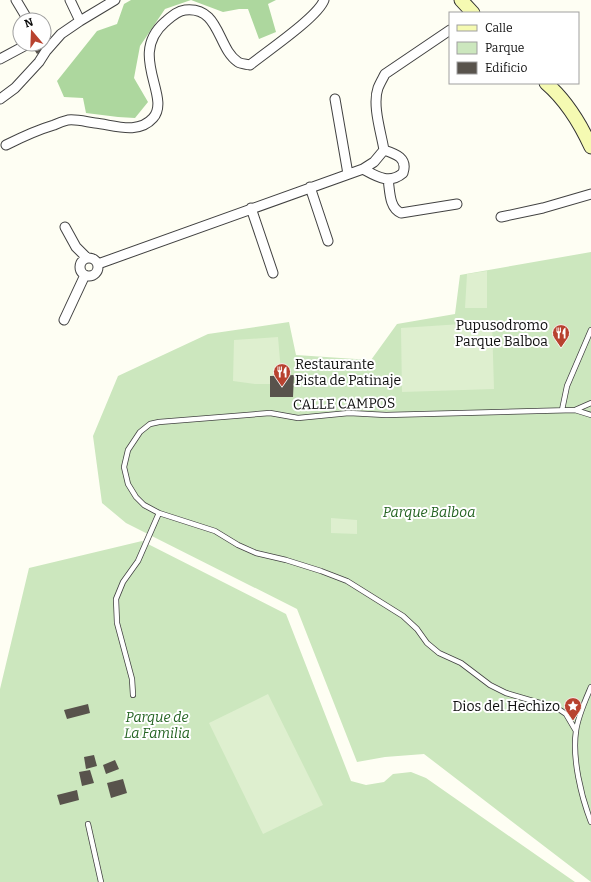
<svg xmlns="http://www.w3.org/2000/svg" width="591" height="882" font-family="Bitter,serif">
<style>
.green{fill:#cce7be}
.forest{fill:#add79e}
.pitch{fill:#deefcf}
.building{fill:#58534c}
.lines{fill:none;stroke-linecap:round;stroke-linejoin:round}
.lane-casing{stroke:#424242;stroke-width:6}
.street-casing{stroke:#424242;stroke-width:11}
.secondary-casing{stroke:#313131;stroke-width:15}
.lane{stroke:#fff;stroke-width:4.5}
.street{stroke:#fff;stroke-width:9}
.secondary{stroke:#f5fab2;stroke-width:13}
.labels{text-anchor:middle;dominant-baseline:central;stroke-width:4;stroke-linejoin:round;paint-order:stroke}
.poi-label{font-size:14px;fill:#0f0f0f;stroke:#fff;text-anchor:end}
.street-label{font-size:14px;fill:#0f0f0f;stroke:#fff}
.park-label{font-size:14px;font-style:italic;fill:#256423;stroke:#fff}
</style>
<rect width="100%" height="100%" fill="#fefef3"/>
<!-- green -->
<path class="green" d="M591,252V882L424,754L385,757L357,762L297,609L126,523L102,503L93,436L118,376L208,334L289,322L296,355L371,360L397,324L455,314L460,275Z
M142,541L286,614L351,781L366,785L384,782L393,774L411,772L426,778L575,882H0V689L29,568Z"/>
<!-- forest -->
<path class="forest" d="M131,0H276L268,4L276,32L259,39L248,9H239L223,12L191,0L165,9L140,46L134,78L148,102L135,118L118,117L86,113L83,98L64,97L57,81L97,31L117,24L124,4Z"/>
<!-- pitch -->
<path class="pitch" d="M487,271V308H465L467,274Z
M492,322L494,389L402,392L401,328Z
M278,337L282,384H255L233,381L234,340Z
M331,518L357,520V534L331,533Z
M268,694L323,805L263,834L209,723Z"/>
<!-- building -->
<path class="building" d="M32,44H40L43,49L37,54L31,45Z
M294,375L293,397H270V376Z
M88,704L90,713L67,719L64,710Z
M94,755L97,766L86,769L84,757Z
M115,760L119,769L106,774L103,765Z
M90,770L94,783L82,786L79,772Z
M123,779L127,793L111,798L107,783Z
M77,790L79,800L60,805L57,795Z"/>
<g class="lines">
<!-- lane casing -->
<g class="lane-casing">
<path id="lane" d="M562,410L567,386L591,330
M575,410L591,403
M591,687C585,701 578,716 576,731C572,758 581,796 591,822
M133,695L132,679L117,623L116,599L123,582L138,561L159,513
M576,731L566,714L557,708L506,693L490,685L461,663L439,653L427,643L417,629L403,616L347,581L321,571L286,560L256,553L238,545L215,531L159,513L144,505L136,497L128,484L124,467L128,450L140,432L150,424L159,422L270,413L298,418L349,413L386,415L575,410L591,415
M88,824L101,882"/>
</g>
<!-- street casing -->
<g class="street-casing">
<path id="street" d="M16,0L28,20
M70,0L80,21
M0,59L28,44
M0,99L15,88L39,62L46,51L61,34L80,21L115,0
M335,99L348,174
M6,145C22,137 37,130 54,125C58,123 64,121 68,120C77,119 87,122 95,123C114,125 138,135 153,118C172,97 127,55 165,22C171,17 177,11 185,10C220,6 217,48 238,62C241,64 246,64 250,65C266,52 318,17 324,0
M363,169C376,176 389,185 403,173C408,158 396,154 384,150
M388,179C390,191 389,208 401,213L457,204
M310,187L328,241
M251,208L273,273
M501,217L543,208L591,194
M65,227L76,247L87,258
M80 267a9 9 0 1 1 18 0a9 9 0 1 1-18 0Z
M98,264L363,169L374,162L384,150C381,132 372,105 378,88C380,83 383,78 385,74L450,30
M64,320L85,275"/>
</g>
<!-- secondary casing -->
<g class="secondary-casing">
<path id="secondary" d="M461,0L473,13
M546,83C567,101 580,123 591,147"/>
</g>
<!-- lane -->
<use href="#lane" class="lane"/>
<!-- street -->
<use href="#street" class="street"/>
<!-- secondary -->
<use href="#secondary" class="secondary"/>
</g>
<!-- icons -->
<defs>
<g id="restaurant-pin" transform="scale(0.9)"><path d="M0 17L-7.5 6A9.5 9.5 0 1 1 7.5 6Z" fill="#b8422f" stroke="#fff"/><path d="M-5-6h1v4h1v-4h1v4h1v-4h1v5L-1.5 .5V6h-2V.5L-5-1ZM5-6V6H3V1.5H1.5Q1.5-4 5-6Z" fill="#fff"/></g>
<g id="sight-pin" transform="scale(0.9)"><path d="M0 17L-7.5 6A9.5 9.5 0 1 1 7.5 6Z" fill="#b8422f" stroke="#fff"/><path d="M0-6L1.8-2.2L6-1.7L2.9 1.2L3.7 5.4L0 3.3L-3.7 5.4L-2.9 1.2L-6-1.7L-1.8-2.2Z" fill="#fff"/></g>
</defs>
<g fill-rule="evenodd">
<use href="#restaurant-pin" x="561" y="333"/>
<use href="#restaurant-pin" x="282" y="372"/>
<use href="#sight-pin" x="573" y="706"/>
</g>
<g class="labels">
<!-- poi labels -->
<g class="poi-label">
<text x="548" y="325">Pupusodromo<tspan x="548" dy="16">Parque Balboa</tspan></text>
<text x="295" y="364" text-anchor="start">Restaurante<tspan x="295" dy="16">Pista de Patinaje</tspan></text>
<text x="560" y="706">Dios del Hechizo</text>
</g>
<!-- street labels -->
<g class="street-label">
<text transform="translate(344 404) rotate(-1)">CALLE CAMPOS</text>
</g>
<!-- park labels -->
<g class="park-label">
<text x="429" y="512">Parque Balboa</text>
<text x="157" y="717">Parque de<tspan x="157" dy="16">La Familia</tspan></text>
</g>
</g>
<!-- legend -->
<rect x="449" y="12" width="130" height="72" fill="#ffffff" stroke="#9f9f9f"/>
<rect x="457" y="25" width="20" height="6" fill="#f5fab2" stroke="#9f9f9f"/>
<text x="485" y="32" font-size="12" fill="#0f0f0f">Calle</text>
<rect x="457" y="42" width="20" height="12" fill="#cce7be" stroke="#9f9f9f"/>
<text x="485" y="52" font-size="12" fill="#0f0f0f">Parque</text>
<rect x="457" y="62" width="20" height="12" fill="#58534c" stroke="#9f9f9f"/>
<text x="485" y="72" font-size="12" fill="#0f0f0f">Edificio</text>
<!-- north arrow -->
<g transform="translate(32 32) rotate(341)"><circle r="19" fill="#ffffff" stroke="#9f9f9f"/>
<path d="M0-3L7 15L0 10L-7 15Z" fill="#b8422f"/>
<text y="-6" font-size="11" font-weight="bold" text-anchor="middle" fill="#0f0f0f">N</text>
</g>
</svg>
